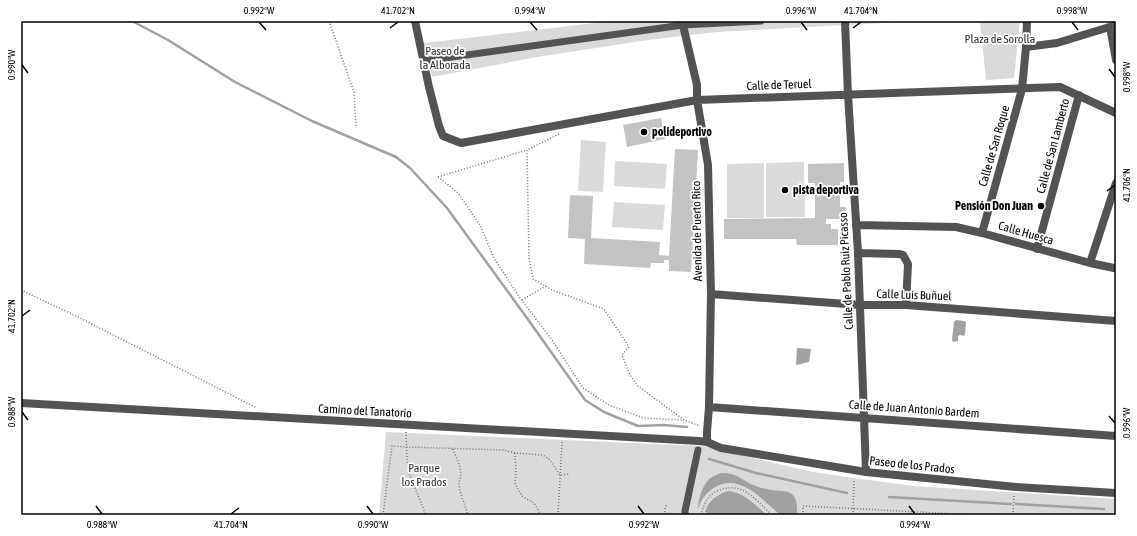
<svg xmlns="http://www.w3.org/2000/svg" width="1137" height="536" font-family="'Asap Condensed',sans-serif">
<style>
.green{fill:#dadada}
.water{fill:#a1a1a1}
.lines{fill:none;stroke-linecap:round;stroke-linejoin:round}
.stream{stroke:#a1a1a1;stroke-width:2.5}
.building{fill:#c3c3c3}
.path{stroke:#757575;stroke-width:1.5;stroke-dasharray:1 2;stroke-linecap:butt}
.pedestrian{stroke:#535353;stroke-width:7}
.minor{stroke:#535353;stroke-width:8}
.ticks{fill:none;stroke:#000;stroke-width:1.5}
.poi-dot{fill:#000;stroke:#fff;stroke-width:1.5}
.labels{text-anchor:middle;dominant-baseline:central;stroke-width:3.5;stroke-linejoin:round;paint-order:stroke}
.park-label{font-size:12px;fill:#313131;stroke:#fff}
.street-label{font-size:12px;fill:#000;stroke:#fff}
.poi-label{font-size:12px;font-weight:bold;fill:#000;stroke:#fff;text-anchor:start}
.neatline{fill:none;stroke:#000;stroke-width:1.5}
.ticks-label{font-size:10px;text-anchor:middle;fill:#000}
</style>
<rect width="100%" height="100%" fill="#fff"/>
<!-- green -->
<path class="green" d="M612,21H920L717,32L648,40L537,57L432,77L424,43Z
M980,21H1020L1014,78L986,80Z
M581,140L606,142L603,192L578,191Z
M615,161L667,164L665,189L614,186Z
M804,162L805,217H766V163Z
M764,163V218H727V164Z
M614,202L665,205L663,230L612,227Z
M386,432L702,446L813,472L854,478L914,486L1116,499V515H379Z"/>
<!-- water -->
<path class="water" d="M956,320L964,321L966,322L965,334L964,336L960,335L958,336V341L953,342L952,340L954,322Z
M797,348L811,349L809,362L796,365Z
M721,473C740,473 741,481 756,486C760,488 766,489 771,490C778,491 787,490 792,494C798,500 797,508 797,515H780C763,500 740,473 715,487C706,493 701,499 698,509C698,500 702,486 709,479C713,476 717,475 721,473Z
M727,491C744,492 755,505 767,515H715L705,512C709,500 716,496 727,491Z"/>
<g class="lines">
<!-- stream -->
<path class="stream" d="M132,21L168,40L235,82L312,121L396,157L410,168L447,208L527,318L585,400L604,412L638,426L664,425L687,427
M709,459L756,473L847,493
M889,497L1011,504
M1016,504L1104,509"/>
</g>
<!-- building -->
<path class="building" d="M661,118L665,139L627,147L623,125Z
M675,149L698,150L691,272L669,271V260H664V263H651L650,268L584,264L585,239L568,238L570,195L593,196L591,238L660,242L659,255L669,256Z
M844,163V182H840V207H846V219H826V224H831V229H838V245H797L796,239H724V219L815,218V183H808V164Z"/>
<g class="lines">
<!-- path -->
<path class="path" d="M329,21L354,92L356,128
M559,134L527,150L529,258L533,279L552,290L604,309L629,347L622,355L630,375L638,386L684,420L700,426
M438,177L458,193L480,225L494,258L520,298L552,340L583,388L609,405L643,418L684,420
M438,177L527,150
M21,290L74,315L257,408
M522,300L546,286
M406,432L407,459L409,473L426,515
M453,449L460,467L461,474L459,484L460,491L468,515
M515,453L516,473L515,484L522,496L534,503L541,515
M383,515L392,446L407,447L503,450L515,453L543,455L550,460L560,475L570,474
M558,515L562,442
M664,515L666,504
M701,515C703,508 705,500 711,495C720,487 736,485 746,492C756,498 764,508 772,515
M803,515V506L977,515
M853,515L854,479
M1013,515L1014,495"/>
<!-- pedestrian -->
<path class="pedestrian" d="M423,61L683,25L761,21
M685,515V511L698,450"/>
<!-- minor -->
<path class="minor" d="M415,21L429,87L439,126L443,136L461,143L697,100L1060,87L1116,113
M682,21L697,85V100L708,165L711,294L709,407L707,432V442
M845,21L848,95L858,253L866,472
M1110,27L1116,60
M1026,47L1057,43L1116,25
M856,225L956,227L982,233L1090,263L1114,268H1116
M982,233L1022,89L1026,47L1027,21
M1037,249L1079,95
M858,253L899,254L903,255L908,264L906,305
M1090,263L1116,183
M711,294L860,305H906L1116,321
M21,403L699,441L707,442L721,448L866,472L1016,487L1116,493
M709,407L1116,436"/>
</g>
<!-- ticks -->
<path class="ticks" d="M259,22L266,30M530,22L537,30M801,22L807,30M1072,22L1078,30M390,28L398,22M853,28L861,22M22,65L28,73M1109,69L1115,77M1107,191L1115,185M22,316L30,310M22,412L28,420M1109,416L1115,423M96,506L102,514M367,506L373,514M638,506L644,514M909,506L915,514M231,514L239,508"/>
<!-- markers -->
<g class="poi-dot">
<circle cx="644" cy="132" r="4"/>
<circle cx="785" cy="190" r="4"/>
<circle cx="1041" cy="206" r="4"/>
</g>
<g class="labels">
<!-- park labels -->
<g class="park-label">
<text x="1000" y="39">Plaza de Sorolla</text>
<text x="445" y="51">Paseo de<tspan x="445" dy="14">la Alborada</tspan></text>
<text x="424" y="468">Parque<tspan x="424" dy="14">los Prados</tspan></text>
</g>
<!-- street labels -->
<g class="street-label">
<text transform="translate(779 85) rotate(-2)">Calle de Teruel</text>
<text transform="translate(994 146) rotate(-74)">Calle de San Roque</text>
<text transform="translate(1053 146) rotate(-75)">Calle de San Lamberto</text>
<text transform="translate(697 231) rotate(-91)">Avenida de Puerto Rico</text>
<text transform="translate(1026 233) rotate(16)">Calle Huesca</text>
<text transform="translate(846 271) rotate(-93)">Calle de Pablo Ruiz Picasso</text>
<text transform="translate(914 295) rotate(2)">Calle Luis Buñuel</text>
<text transform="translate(914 409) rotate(4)">Calle de Juan Antonio Bardem</text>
<text transform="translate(365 411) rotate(3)">Camino del Tanatorio</text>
<text transform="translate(912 465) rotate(6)">Paseo de los Prados</text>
</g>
<!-- poi labels -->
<g class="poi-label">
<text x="652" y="132">polideportivo</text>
<text x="793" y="190">pista deportiva</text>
<text x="1033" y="206" text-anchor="end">Pensión Don Juan</text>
</g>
</g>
<!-- border -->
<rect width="1137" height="536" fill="none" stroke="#ffffff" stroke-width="44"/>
<rect x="22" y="22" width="1093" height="492" class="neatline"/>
<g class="ticks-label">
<text x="259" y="14">0.992°W</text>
<text x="398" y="14">41.702°N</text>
<text x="530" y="14">0.994°W</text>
<text x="801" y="14">0.996°W</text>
<text x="861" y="14">41.704°N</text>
<text x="1072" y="14">0.998°W</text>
<text transform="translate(11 65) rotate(-90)" y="4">0.990°W</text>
<text transform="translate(1126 77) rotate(-90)" y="4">0.998°W</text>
<text transform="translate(1126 185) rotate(-90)" y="4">41.706°N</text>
<text transform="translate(11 316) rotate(-90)" y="4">41.702°N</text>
<text transform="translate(11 412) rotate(-90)" y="4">0.988°W</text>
<text transform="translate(1126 423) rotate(-90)" y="4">0.996°W</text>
<text x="102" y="528">0.988°W</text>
<text x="231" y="528">41.704°N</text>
<text x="373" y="528">0.990°W</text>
<text x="644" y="528">0.992°W</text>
<text x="915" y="528">0.994°W</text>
</g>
</svg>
